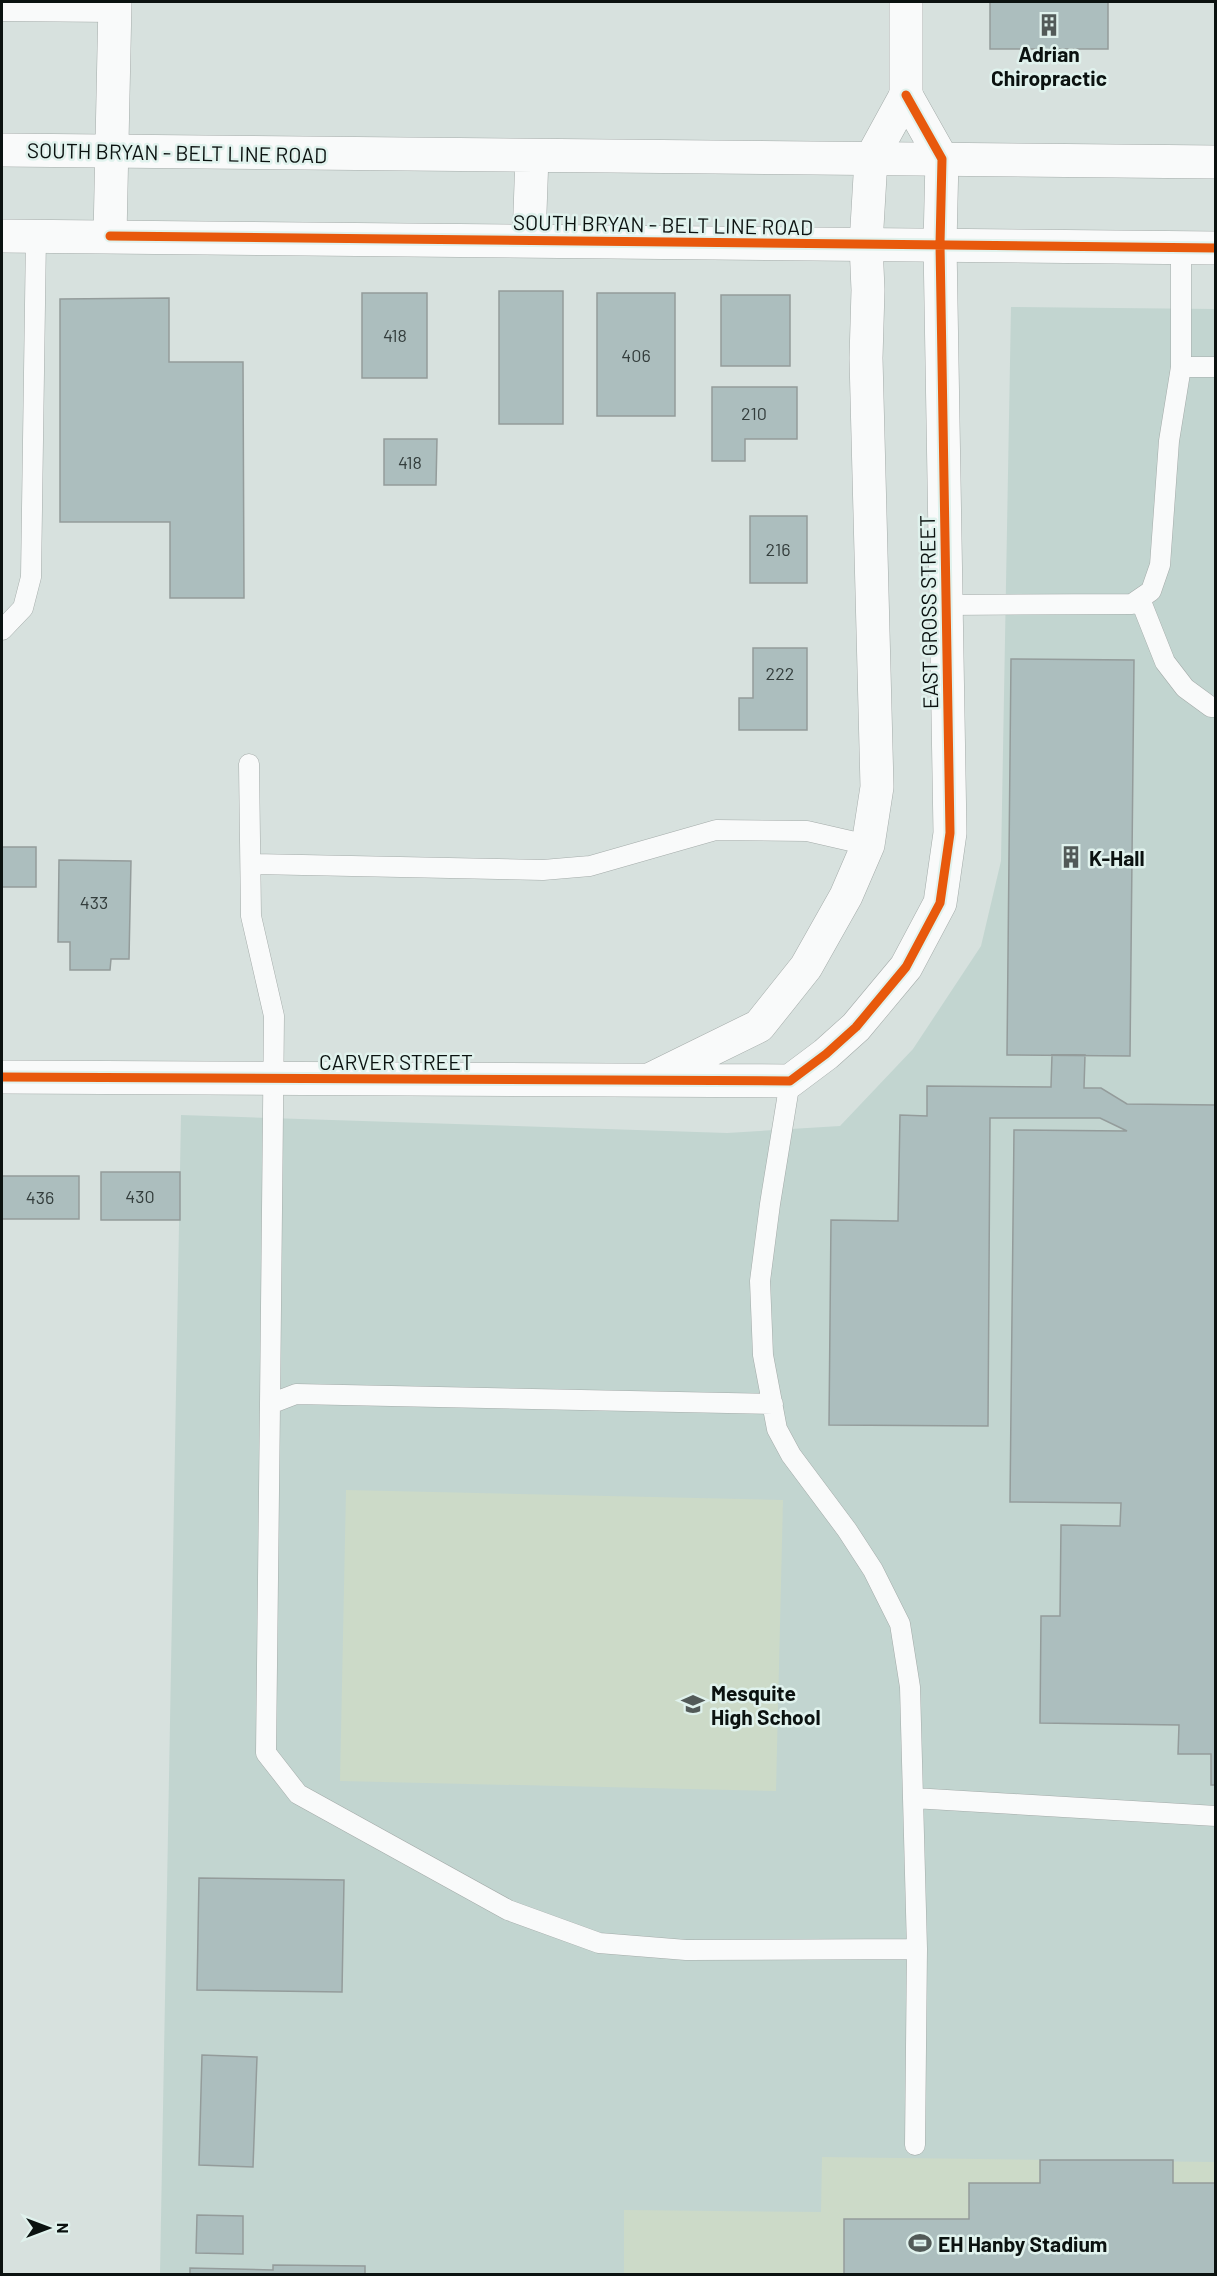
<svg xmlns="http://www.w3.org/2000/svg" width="1217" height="2276" font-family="Barlow,sans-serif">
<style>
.built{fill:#c2d5d0}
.green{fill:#ccdac8}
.building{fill:#acbebe;stroke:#949c9b;stroke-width:1.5}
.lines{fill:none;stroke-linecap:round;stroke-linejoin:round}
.lane-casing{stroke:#a4aba9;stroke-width:21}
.street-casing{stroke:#a4aba9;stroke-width:34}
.secondary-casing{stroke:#a4aba9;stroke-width:34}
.primary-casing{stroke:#a4aba9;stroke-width:34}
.lane{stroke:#f9fafa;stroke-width:20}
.street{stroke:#f9fafa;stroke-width:33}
.secondary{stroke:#f9fafa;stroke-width:33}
.primary{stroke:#f9fafa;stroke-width:33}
.cycleway-casing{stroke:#e0f2ed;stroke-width:13}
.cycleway{stroke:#e8590c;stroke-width:9}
.labels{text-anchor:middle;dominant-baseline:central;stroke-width:5;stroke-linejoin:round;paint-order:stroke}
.number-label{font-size:18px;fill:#333d3c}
.poi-label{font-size:21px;font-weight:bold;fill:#0b1210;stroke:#e0f2ed;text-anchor:start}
.street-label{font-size:21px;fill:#0b1210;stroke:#e0f2ed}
</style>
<rect width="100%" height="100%" fill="#d7e1de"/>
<!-- built -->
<path class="built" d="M1011,307L1215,309V2274H160L181,1115L727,1133L840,1126L913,1049L981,946L1001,861Z"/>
<!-- green -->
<path class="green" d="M346,1490L783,1500L776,1791L340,1781Z
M822,2157L1215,2162V2274H624V2210L821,2212Z"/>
<!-- building -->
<path class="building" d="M990,2H1108V49H990Z
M499,291H563V424H499Z
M362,293H427V378H362Z
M597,293H675V416H597Z
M721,295H790V366H721Z
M169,298V362H243L244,598H170V522H60V299Z
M712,387H797V439H745V461H712Z
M384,439H437L436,485H384Z
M750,516H807V583H750Z
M753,648H807V730H739V698H753Z
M1011,659L1134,660L1130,1056L1007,1055Z
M2,847H36V887H2Z
M59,860L131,861L129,959H111L110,970H70V942H58Z
M1052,1055H1085L1084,1088H1101L1127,1104L1216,1105V1785H1211V1754H1178L1179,1725L1040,1723L1041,1616H1060L1061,1525L1120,1526L1121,1503L1010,1502L1014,1130L1127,1131L1100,1118H990L988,1426L829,1425L831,1220L898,1221L900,1115L927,1116V1086L1051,1087Z
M101,1172H180V1220H101Z
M2,1176H79V1219H2Z
M199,1878L344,1880L342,1992L197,1990Z
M202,2055L257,2057L253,2167L199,2165Z
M1040,2160H1173V2183H1216V2274H844V2219H969V2183H1040Z
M197,2215L243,2216V2254L196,2253Z
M273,2265L365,2266V2274H190V2268L273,2270Z"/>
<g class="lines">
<!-- lane casing -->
<g class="lane-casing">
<path id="lane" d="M2,11L115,12
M1181,247V367H1216
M1140,599L1165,662L1185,688L1211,707H1216
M946,605L1132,604L1151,591L1160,565L1169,441L1181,367
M2,630L23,608L31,577L36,236
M249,764L251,916L274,1016L270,1404
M251,864L543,870L590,866L716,830L807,831L868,845
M790,1081L770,1204L760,1281L763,1355L777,1429L791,1455L847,1530L873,1570L900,1624L910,1687L913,1798L917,1949L915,2145
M773,1404L296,1394L270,1404L266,1753L298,1794L508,1910L599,1943L686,1950L917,1949
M913,1798L1216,1816"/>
</g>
<!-- street casing -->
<g class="street-casing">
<path id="street" d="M906,95V2
M110,236L115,2"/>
</g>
<!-- secondary casing -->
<g class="secondary-casing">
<path id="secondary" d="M2,1077L790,1081L826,1054L856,1027L906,967L940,903L950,833L940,244L942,159L906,95
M653,1078L759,1026L806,967L846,896L868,845L877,787L866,358L868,290L866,244L871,159L906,95"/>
</g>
<!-- primary casing -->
<g class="primary-casing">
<path id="primary" d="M2,150L1216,162
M2,236L1216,248
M529,240L532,156"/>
</g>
<!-- lane -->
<use href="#lane" class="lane"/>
<!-- street -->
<use href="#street" class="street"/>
<!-- secondary -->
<use href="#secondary" class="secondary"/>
<!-- primary -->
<use href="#primary" class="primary"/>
<!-- cycleway casing -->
<g class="cycleway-casing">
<path id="cycleway" d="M110,236L1216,248
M2,1077L790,1081L826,1054L856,1027L906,967L940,903L950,833L940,244L942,159L906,95"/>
</g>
<!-- cycleway -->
<use href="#cycleway" class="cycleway"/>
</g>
<!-- icons -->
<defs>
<g id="building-bare" transform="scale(1.8)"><path d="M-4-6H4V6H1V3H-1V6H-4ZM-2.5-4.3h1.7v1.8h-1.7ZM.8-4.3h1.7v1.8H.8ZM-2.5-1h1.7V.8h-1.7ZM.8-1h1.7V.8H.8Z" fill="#525a58" stroke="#e0f2ed" stroke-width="2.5" paint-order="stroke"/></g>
<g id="school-bare" transform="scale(1.8)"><path d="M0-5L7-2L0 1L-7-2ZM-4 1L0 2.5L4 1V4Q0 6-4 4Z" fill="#525a58" stroke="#e0f2ed" stroke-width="2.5" paint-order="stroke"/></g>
<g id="stadium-bare" transform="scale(1.8)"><path d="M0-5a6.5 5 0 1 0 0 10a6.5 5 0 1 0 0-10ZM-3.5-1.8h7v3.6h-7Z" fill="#525a58" stroke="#e0f2ed" stroke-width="2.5" paint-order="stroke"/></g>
</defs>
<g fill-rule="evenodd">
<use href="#building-bare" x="1049" y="25"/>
<use href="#building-bare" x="1071" y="857"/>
<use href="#school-bare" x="693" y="1704"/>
<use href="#stadium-bare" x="920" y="2243"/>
</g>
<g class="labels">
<!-- number labels -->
<g class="number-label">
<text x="395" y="335">418</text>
<text x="636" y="355">406</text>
<text x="754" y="413">210</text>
<text x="410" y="462">418</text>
<text x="778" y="549">216</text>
<text x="780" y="673">222</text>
<text x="94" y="902">433</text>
<text x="140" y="1196">430</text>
<text x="40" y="1197">436</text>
</g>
<!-- poi labels -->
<g class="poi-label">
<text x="1049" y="53" text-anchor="middle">Adrian<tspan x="1049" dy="24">Chiropractic</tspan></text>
<text x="1089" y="857">K-Hall</text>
<text x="711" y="1692">Mesquite<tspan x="711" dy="24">High School</tspan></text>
<text x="938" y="2243">EH Hanby Stadium</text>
</g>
<!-- street labels -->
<g class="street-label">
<text transform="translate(177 152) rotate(1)">SOUTH BRYAN - BELT LINE ROAD</text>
<text transform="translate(663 224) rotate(1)">SOUTH BRYAN - BELT LINE ROAD</text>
<text transform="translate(928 612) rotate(-91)">EAST GROSS STREET</text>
<text x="396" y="1061">CARVER STREET</text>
</g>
</g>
<!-- border -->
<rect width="1217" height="2276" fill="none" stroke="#0b1210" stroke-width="6"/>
<!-- north arrow -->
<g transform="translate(48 2228) rotate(90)" stroke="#e0f2ed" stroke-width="4.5" paint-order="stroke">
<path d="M0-4.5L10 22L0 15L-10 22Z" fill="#0b1210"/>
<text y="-9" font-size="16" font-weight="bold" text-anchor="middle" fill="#0b1210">N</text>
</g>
</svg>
